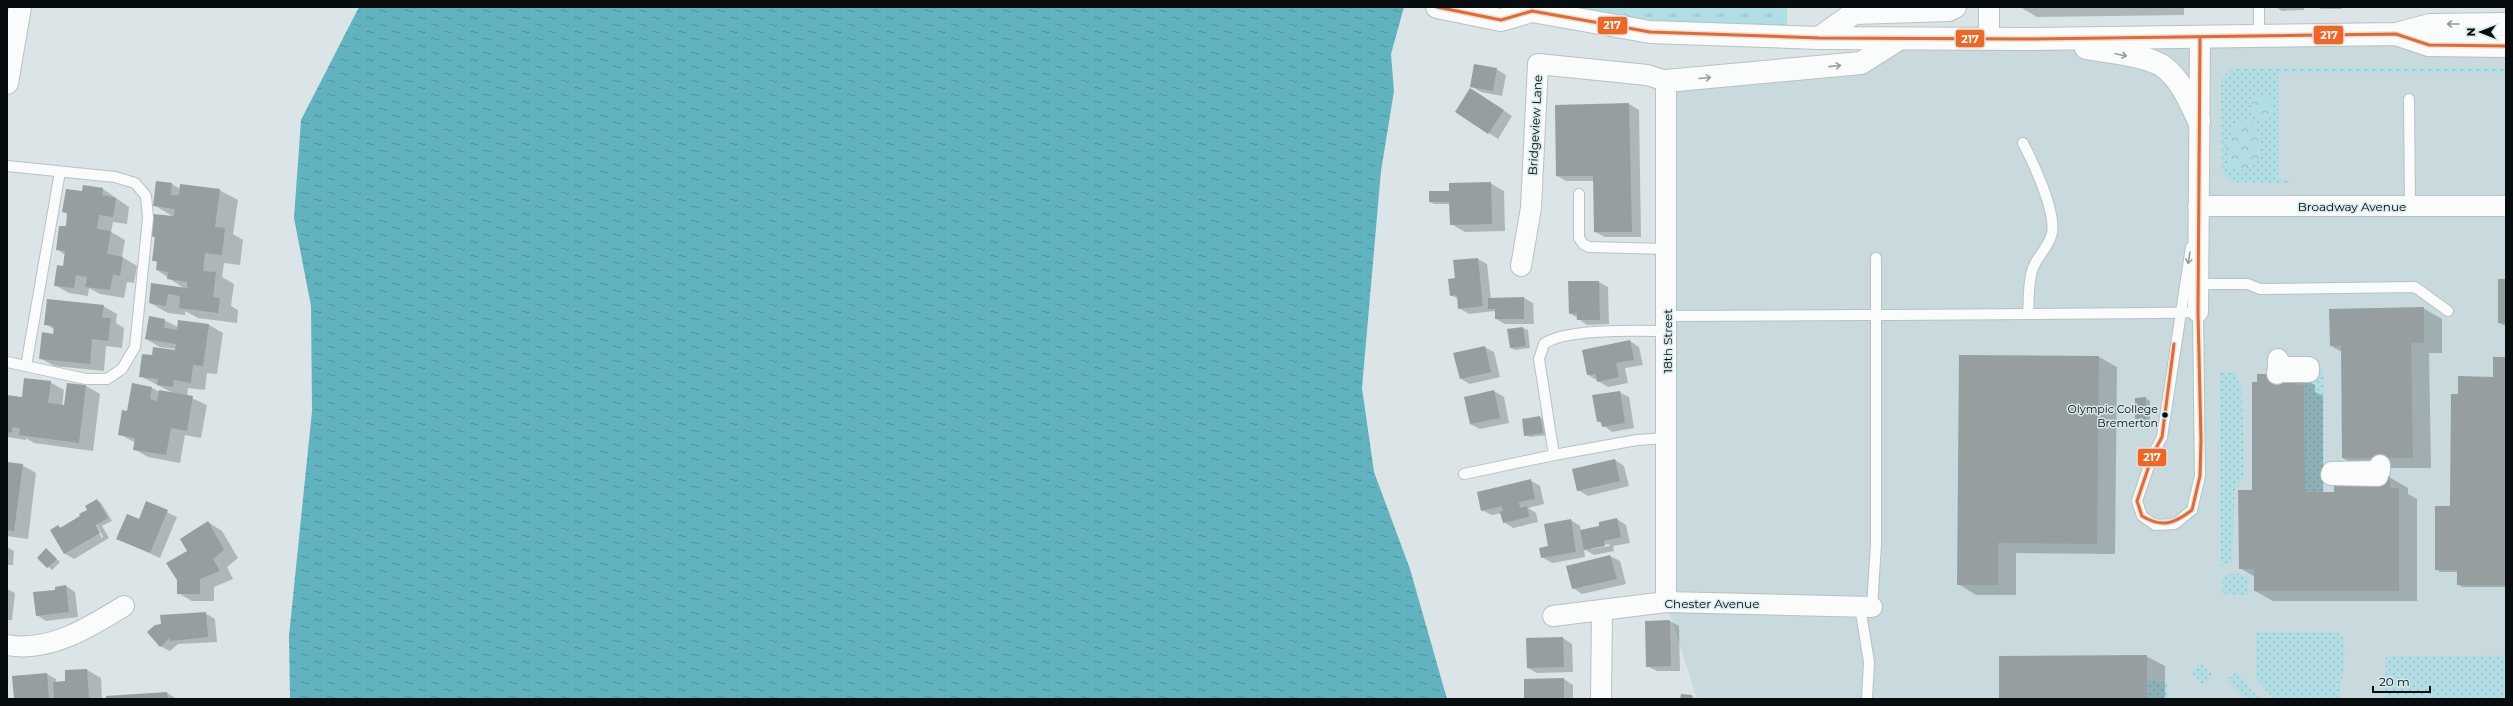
<svg xmlns="http://www.w3.org/2000/svg" width="2513" height="706" font-family="Montserrat,sans-serif">
<style>
.built{fill:#c8dade}
.grass{fill:url(#grass-dots);fill-rule:evenodd}
.forest{fill:url(#forest-crowns)}
.park{fill:url(#park-tufts)}
.water{fill:url(#water-ripples)}
.shadow{fill:#0003;fill-rule:evenodd}
.building{fill:#979ea0}
.lines{fill:none;stroke-linecap:round;stroke-linejoin:round}
.lane-casing{stroke:#b9c1c2;stroke-width:12}
.street-casing{stroke:#b9c1c2;stroke-width:22}
.secondary-casing{stroke:#b9c1c2;stroke-width:24}
.primary-casing{stroke:#b9c1c2;stroke-width:24}
.lane{stroke:#fafbfb;stroke-width:10}
.street{stroke:#fafbfb;stroke-width:20}
.secondary{stroke:#fafbfb;stroke-width:22}
.primary{stroke:#fafbfb;stroke-width:22}
.bus-1-casing{stroke:#d6e8eb;stroke-width:6}
.bus-1{stroke:#f26522;stroke-width:3}
.oneway{stroke:#999c9c}
.bus-dot{fill:#070d0e;stroke:#d6e8eb;stroke-width:1.5}
.labels{text-anchor:middle;dominant-baseline:central;stroke-width:3;stroke-linejoin:round;paint-order:stroke}
.bus-label{font-size:11px;fill:#070d0e;stroke:#d6e8eb;text-anchor:end}
.street-label{font-size:12px;fill:#070d0e;stroke:#d6e8eb}
.line-badge{stroke:#d6e8eb;stroke-width:1.5}
.badge-label{font-size:11px;text-anchor:middle;font-weight:bold;fill:#fff}
</style>
<defs>
<pattern id="grass-dots" width="8" height="8" patternUnits="userSpaceOnUse"><rect width="8" height="8" fill="#b1dde4"/><path d="M2 2h.1M6 6h.1" fill="none" stroke="#97bcc2" stroke-width="1.8" stroke-linecap="round"/></pattern>
<pattern id="forest-crowns" width="20" height="18" patternUnits="userSpaceOnUse"><rect width="20" height="18" fill="#b1dde4"/><path d="M2 6a3 3 0 1 1 6 0M12 15a3 3 0 1 1 6 0" fill="none" stroke="#97bcc2"/></pattern>
<pattern id="park-tufts" width="24" height="20" patternUnits="userSpaceOnUse"><rect width="24" height="20" fill="#b1dde4"/><path d="M3 7l-1-3M5 7V3M7 7l1-3M15 17l-1-3M17 17v-4M19 17l1-3" fill="none" stroke="#97bcc2"/></pattern>
<pattern id="water-ripples" width="26" height="14" patternUnits="userSpaceOnUse"><rect width="26" height="14" fill="#61b4bf"/><path d="M2 4q2-2 4 0t4 0M15 11q2-2 4 0t4 0" fill="none" stroke="#4e919a"/></pattern>
</defs>
<rect width="100%" height="100%" fill="#dbe4e6"/>
<!-- built -->
<path class="built" d="M2506,33V699H1697L1666,602V81L1861,63L1899,39Z"/>
<!-- grass -->
<path class="grass" d="M2232,68H2506V73H2278V179L2291,180V183L2236,182L2230,180L2222,171L2221,80ZM2250,120L2257,126L2259,158L2226,144L2238,123Z
M2313,362L2319,364L2324,374V492H2305L2304,385H2297V374Z
M2220,372H2235L2242,390L2244,476L2235,489L2232,563L2221,566Z
M2233,573L2248,576V595L2222,594V576Z
M2256,633H2339L2343,636L2345,656L2339,699H2274L2256,679Z
M2506,655V699H2385L2386,657Z
M2200,663L2212,674L2202,684L2191,672Z
M2236,672L2260,699H2245L2227,680Z
M2147,680L2168,683V699H2147Z"/>
<!-- forest -->
<path class="forest" d="M2257,96H2264L2270,100C2274,113 2273,120 2260,124C2254,118 2252,110 2252,101Z
M2250,120C2267,132 2267,182 2228,168L2226,144L2238,123Z"/>
<!-- park -->
<path class="park" d="M1525,7H1787V37Z"/>
<!-- water -->
<path class="water" d="M359,7H1404L1391,54L1394,91L1381,171L1362,388L1374,472L1410,569L1447,699H290L289,636L312,411L311,306L294,218L301,120Z"/>
<!-- shadow -->
<path class="shadow" d="M2020,7H2184V15L2037,17Z
M2276,7H2304V10L2282,11Z
M2317,7H2342V9H2321Z
M1496,69L1506,75L1502,96L1481,92L1471,86Z
M1480,95L1512,116L1498,139L1456,112Z
M1629,104L1639,110L1641,237H1605L1595,232L1594,181H1566L1557,176L1556,106Z
M157,182L172,184L180,189L219,190L238,200L233,234L243,240L240,265L224,263L222,277L234,284L231,306L238,310L237,323L198,318L185,311V315L168,313L150,303L152,284L185,289L157,270L158,263L153,260L155,238L152,236L174,217L154,205Z
M1490,183L1504,191L1505,231L1465,232L1451,224L1450,204H1434L1430,202Z
M103,189L129,207L127,224L113,222L111,232L125,240L122,257L137,266L134,283L127,282L124,298L100,294L89,288L88,296L69,293L55,285L64,267L65,255L57,249L66,228L68,214L63,211L83,193Z
M1478,259L1487,264L1491,299L1524,298L1533,303L1534,324H1505L1496,319V313L1494,311L1469,314L1459,308L1458,299L1451,295Z
M2506,280V325H2503L2499,323Z
M1599,282L1608,287L1609,324L1587,325L1570,313Z
M103,306L117,314L116,323L124,328L122,348L106,346L104,371L54,366L40,358L54,335L55,330L46,324Z
M2423,308L2442,319V353H2429L2431,468H2361L2343,458L2342,352L2331,346Z
M164,320L178,327L209,325L223,333L217,374L207,373L205,390L188,388L187,396L207,405L201,438L185,435L180,463L148,457L134,449L136,443L119,434L128,412L133,384L152,388L160,392L173,393L140,376L153,357L176,352L177,349L160,347L146,339Z
M1523,328L1528,330L1530,348L1515,350L1511,348L1508,330Z
M1630,341L1639,347L1643,365L1625,368L1628,383L1608,387L1588,375Z
M1484,347L1494,352L1500,377L1470,384L1461,379Z
M2099,357L2117,367L2115,554L2016,553V595H1976L1958,584Z
M2506,358V587H2462L2458,584V572H2440L2436,569L2451,507L2459,395L2494,378Z
M2297,375L2315,385V392L2323,396V493H2335L2389,477L2408,488V494L2417,499V601H2273L2255,591V577L2240,568L2253,491Z
M50,382L64,390L62,406H65L68,384L86,386L100,394L93,451L34,443L26,438V440L7,437V396L23,398Z
M1494,391L1504,397L1509,423L1480,429L1470,424Z
M1619,392L1629,397L1634,428L1612,432L1598,421Z
M2145,398L2150,401V421L2136,419Z
M1540,417L1545,420L1547,435L1530,437L1525,435L1523,420Z
M1615,460L1624,466L1629,486L1588,496L1578,490Z
M7,463L22,465L36,473L28,539L7,536Z
M1530,480L1540,486L1544,504L1528,508L1536,513L1538,522L1513,528L1504,522L1502,513L1492,515L1482,510Z
M97,500L101,503L112,521L102,526L109,538L74,559L64,553L58,526L62,528L87,511ZM90,518H93L103,537L102,538Z
M147,503L177,517L160,558L118,539L140,520Z
M1617,519L1626,525L1630,543L1613,546L1614,551L1594,555L1584,549L1585,557L1552,563L1542,557L1571,520L1580,526L1581,531L1601,527ZM1609,544L1610,546L1591,549V547Z
M208,522L222,531L238,558L227,567L233,579L214,587V601H192L178,593L188,551Z
M7,547L14,551L13,565H7Z
M46,550L60,562L52,570L38,558Z
M1610,556L1620,561L1626,584L1582,594L1573,588Z
M66,586L75,592L78,617L46,621L37,615L56,590Z
M7,589L15,593L12,620H7Z
M205,613L215,619L217,642L178,644L170,651L160,646L148,633Z
M1670,621L1679,626L1680,671H1657L1647,666Z
M1563,638L1572,644L1573,672L1537,673L1528,668Z
M2146,656L2165,666V699H2000Z
M87,670L101,678L102,699H15L47,674L56,679V683L66,682Z
M1564,679L1573,685V699H1525Z
M167,693L177,699H107V697Z
M1682,695L1692,696L1696,699H1681Z"/>
<!-- building -->
<path class="building" d="M1474,64L1497,68L1493,91L1470,87Z
M1470,88L1504,110L1488,134L1455,112Z
M1629,103L1632,232H1594L1593,176H1556L1555,105Z
M156,181L172,183L171,195H179L180,184L220,189L215,227L225,228L222,255L205,253L203,271L216,272L213,297L220,298L218,313L179,308L180,296L168,294L166,306L149,303L151,283L187,288V282L167,279L168,272L156,270L157,261H152L155,237L150,236L153,214L174,216L175,209L153,206Z
M1491,182L1492,224L1450,225L1449,202H1429V191H1449V183Z
M83,185L103,188L102,195L116,198L113,217L99,215L97,229L111,231L107,254L123,257L120,276L113,274L110,290L85,287L87,277L76,275L74,288L54,286L57,265L63,266L65,251L56,250L59,226H66L67,213L62,212L66,189L82,191Z
M1478,258L1483,306L1458,309L1457,295L1450,296L1448,279L1455,278L1453,260Z
M2498,279H2506V323H2498Z
M1568,281H1599L1600,320H1577V313L1569,314Z
M1524,297V319H1495V309H1488V298Z
M47,299L104,305L102,318H111L108,341L92,339L90,364L39,359L42,332L53,334L54,326L44,325Z
M2424,307V343H2411L2413,458H2342L2341,346H2330L2329,309Z
M149,316L165,319L164,328L177,330L178,320L209,324L203,366L193,365L191,383L174,380L173,387L157,385L158,379L139,377L142,354L152,355L153,347L175,350L176,344L145,339Z
M1523,327L1526,346L1510,348L1507,329Z
M1630,340L1634,360L1616,363L1619,377L1597,382L1596,374L1587,375L1582,350Z
M1485,346L1491,372L1460,379L1453,353Z
M1959,355L2099,356L2097,544L1998,543V585H1957Z
M2493,357H2506V585H2457V570H2435V506H2450L2451,394H2458V376L2493,377Z
M2257,374H2297V385H2304L2305,492H2334V477L2390,476V488H2399V591H2254V569H2239L2238,490H2252V382H2257Z
M24,378L51,381L48,403L64,405L67,383L86,385L79,443L19,435L20,428L12,427V433L7,432V395L22,397Z
M132,383L152,387L150,399L157,401L159,390L193,396L187,431L171,428L166,455L133,450L135,438L118,435L122,410L127,411Z
M1494,390L1500,418L1470,424L1464,397Z
M1620,391L1625,423L1602,427L1601,421L1597,422L1592,395Z
M2146,397V419H2135V398Z
M1540,416L1543,433L1524,436L1522,419Z
M1615,459L1620,481L1577,491L1572,469Z
M7,462L23,464L14,531L7,530Z
M1531,479L1535,499L1519,502L1520,508L1527,506L1529,517L1503,523L1500,512L1503,511L1502,506L1481,511L1477,492Z
M97,499L108,518L96,525L100,533L64,554L50,530L58,525L60,528L80,516L79,514L87,510L85,506Z
M146,501L168,510L150,553L116,539L127,514L139,519Z
M1617,518L1621,537L1604,541L1605,546L1584,550L1580,530L1599,526V522Z
M1571,519L1576,552L1541,558L1539,548L1548,546L1544,524Z
M208,521L224,550L213,559L220,571L200,579V594H177V580L166,563L187,551L180,539Z
M46,548L57,559L47,568L37,558Z
M1610,555L1617,579L1572,589L1566,566Z
M66,585L69,612L36,616L33,592L55,590V587Z
M206,612L208,637L170,641V638L160,647L147,632L155,625L161,624L160,615Z
M1670,620L1671,666L1646,667L1645,621Z
M1563,637L1564,667L1527,668L1526,638Z
M2147,655V699H1999V656Z
M87,669L89,699H54L53,682L65,681V670Z
M47,673L49,699H14L12,676Z
M1564,678V699H1524V679Z
M167,692L168,699H106V696Z
M1681,694L1692,695V699H1680Z"/>
<g class="lines">
<!-- lane casing -->
<g class="lane-casing">
<path id="lane" d="M2259,7V36
M2409,99L2410,206
M2023,143C2033,162 2056,211 2052,233C2049,247 2038,255 2033,268C2028,281 2029,299 2028,314
M7,166L115,177L135,183L146,196L148,218L135,347L122,369L107,379H86L7,362
M1579,194V238L1583,244L1589,247L1667,249
M2198,284H2248L2260,289L2415,287L2448,311
M1667,316L1865,315H1891L2156,313L2198,312L2200,476L2192,510L2175,524L2155,525L2142,516L2137,501L2153,454L2162,437L2191,247
M26,366L60,172
M1666,438L1637,440L1554,455L1539,359L1544,344C1565,328 1639,331 1667,331
M1464,474L1554,455
M1860,607L1869,662L1867,699
M1872,607L1876,544V258"/>
</g>
<!-- street casing -->
<g class="street-casing">
<path id="street" d="M1989,39V7
M2198,206H2506
M1521,266L1531,208L1538,64L1647,75L1666,81V602
M2198,312L2200,37
M2277,374V372H2309V367H2278V359
M2378,476L2331,475L2332,472L2380,471V465
M1553,616L1666,602L1872,607
M7,645C49,653 90,627 124,606
M1601,699L1602,611"/>
</g>
<!-- secondary casing -->
<g class="secondary-casing">
<path id="secondary" d="M7,83L20,7"/>
</g>
<!-- primary casing -->
<g class="primary-casing">
<path id="primary" d="M1437,7L1501,20L1532,11
M1525,7L1532,11L1650,32L1819,38L2025,39L2396,34L2430,25L2506,24
M2396,34L2429,45L2506,46
M1819,38L1854,13L1949,10L1955,7
M2086,48C2106,52 2148,55 2164,67C2181,80 2190,102 2199,121
M1666,81L1861,63L1899,39"/>
</g>
<!-- lane -->
<use href="#lane" class="lane"/>
<!-- street -->
<use href="#street" class="street"/>
<!-- secondary -->
<use href="#secondary" class="secondary"/>
<!-- primary -->
<use href="#primary" class="primary"/>
<!-- bus-1 casing -->
<g class="bus-1-casing">
<path id="bus-1" d="M1437,7L1501,20L1532,11L1650,32L1819,38L2025,39L2396,34L2429,45L2506,46
M2174,344L2162,437L2153,454L2137,501L2142,516C2162,528 2174,524 2192,510
M2192,510L2200,476L2201,440L2198,312L2200,37"/>
</g>
<!-- bus-1 -->
<use href="#bus-1" class="bus-1"/>
</g>
<!-- one-way arrows -->
<defs><path id="oneway-shaft" d="M-6 0H5M1.5-3L5.5 0L1.5 3" fill="none" stroke-width="1.6" stroke-linecap="round" stroke-linejoin="round"/></defs>
<g class="oneway">
<use href="#oneway-shaft" transform="translate(2453 24) rotate(180)"/>
<use href="#oneway-shaft" transform="translate(2121 55) rotate(12)"/>
<use href="#oneway-shaft" transform="translate(1835 66) rotate(-6)"/>
<use href="#oneway-shaft" transform="translate(1705 78) rotate(-5)"/>
<use href="#oneway-shaft" transform="translate(2189 258) rotate(100)"/>
</g>
<!-- markers -->
<circle class="bus-dot" cx="2165" cy="415" r="3.5"/>
<g class="labels">
<!-- bus labels -->
<g class="bus-label">
<text x="2158" y="409">Olympic College<tspan x="2158" dy="14">Bremerton</tspan></text>
</g>
<!-- street labels -->
<g class="street-label">
<text transform="translate(1535 125) rotate(-87)">Bridgeview Lane</text>
<text x="2352" y="206">Broadway Avenue</text>
<text transform="translate(1667 341) rotate(-90)">18th Street</text>
<text x="1712" y="603">Chester Avenue</text>
</g>
</g>
<g class="line-badge">
<rect x="1597" y="16" width="31" height="19" rx="4" fill="#f26522"/>
<rect x="2313" y="25" width="31" height="20" rx="4" fill="#f26522"/>
<rect x="1955" y="29" width="30" height="19" rx="4" fill="#f26522"/>
<rect x="2137" y="448" width="30" height="19" rx="4" fill="#f26522"/>
</g>
<g class="badge-label">
<text x="1612" y="29">217</text>
<text x="2329" y="39">217</text>
<text x="1970" y="43">217</text>
<text x="2152" y="461">217</text>
</g>
<!-- border -->
<rect width="2513" height="706" fill="none" stroke="#070d0e" stroke-width="16"/>
<!-- north arrow -->
<g transform="translate(2481 32) rotate(270)" stroke="#d6e8eb" stroke-width="3" paint-order="stroke">
<path d="M0-3L7 15L0 10L-7 15Z" fill="#070d0e"/>
<text y="-6" font-size="11" font-weight="bold" text-anchor="middle" fill="#070d0e">N</text>
</g>
<!-- scale -->
<path d="M2373 686v6h57v-6" fill="none" stroke="#070d0e" stroke-width="2"/>
<text x="2379" y="686" font-size="12" fill="#070d0e" stroke="#d6e8eb" stroke-width="3" paint-order="stroke">20 m</text>
</svg>
